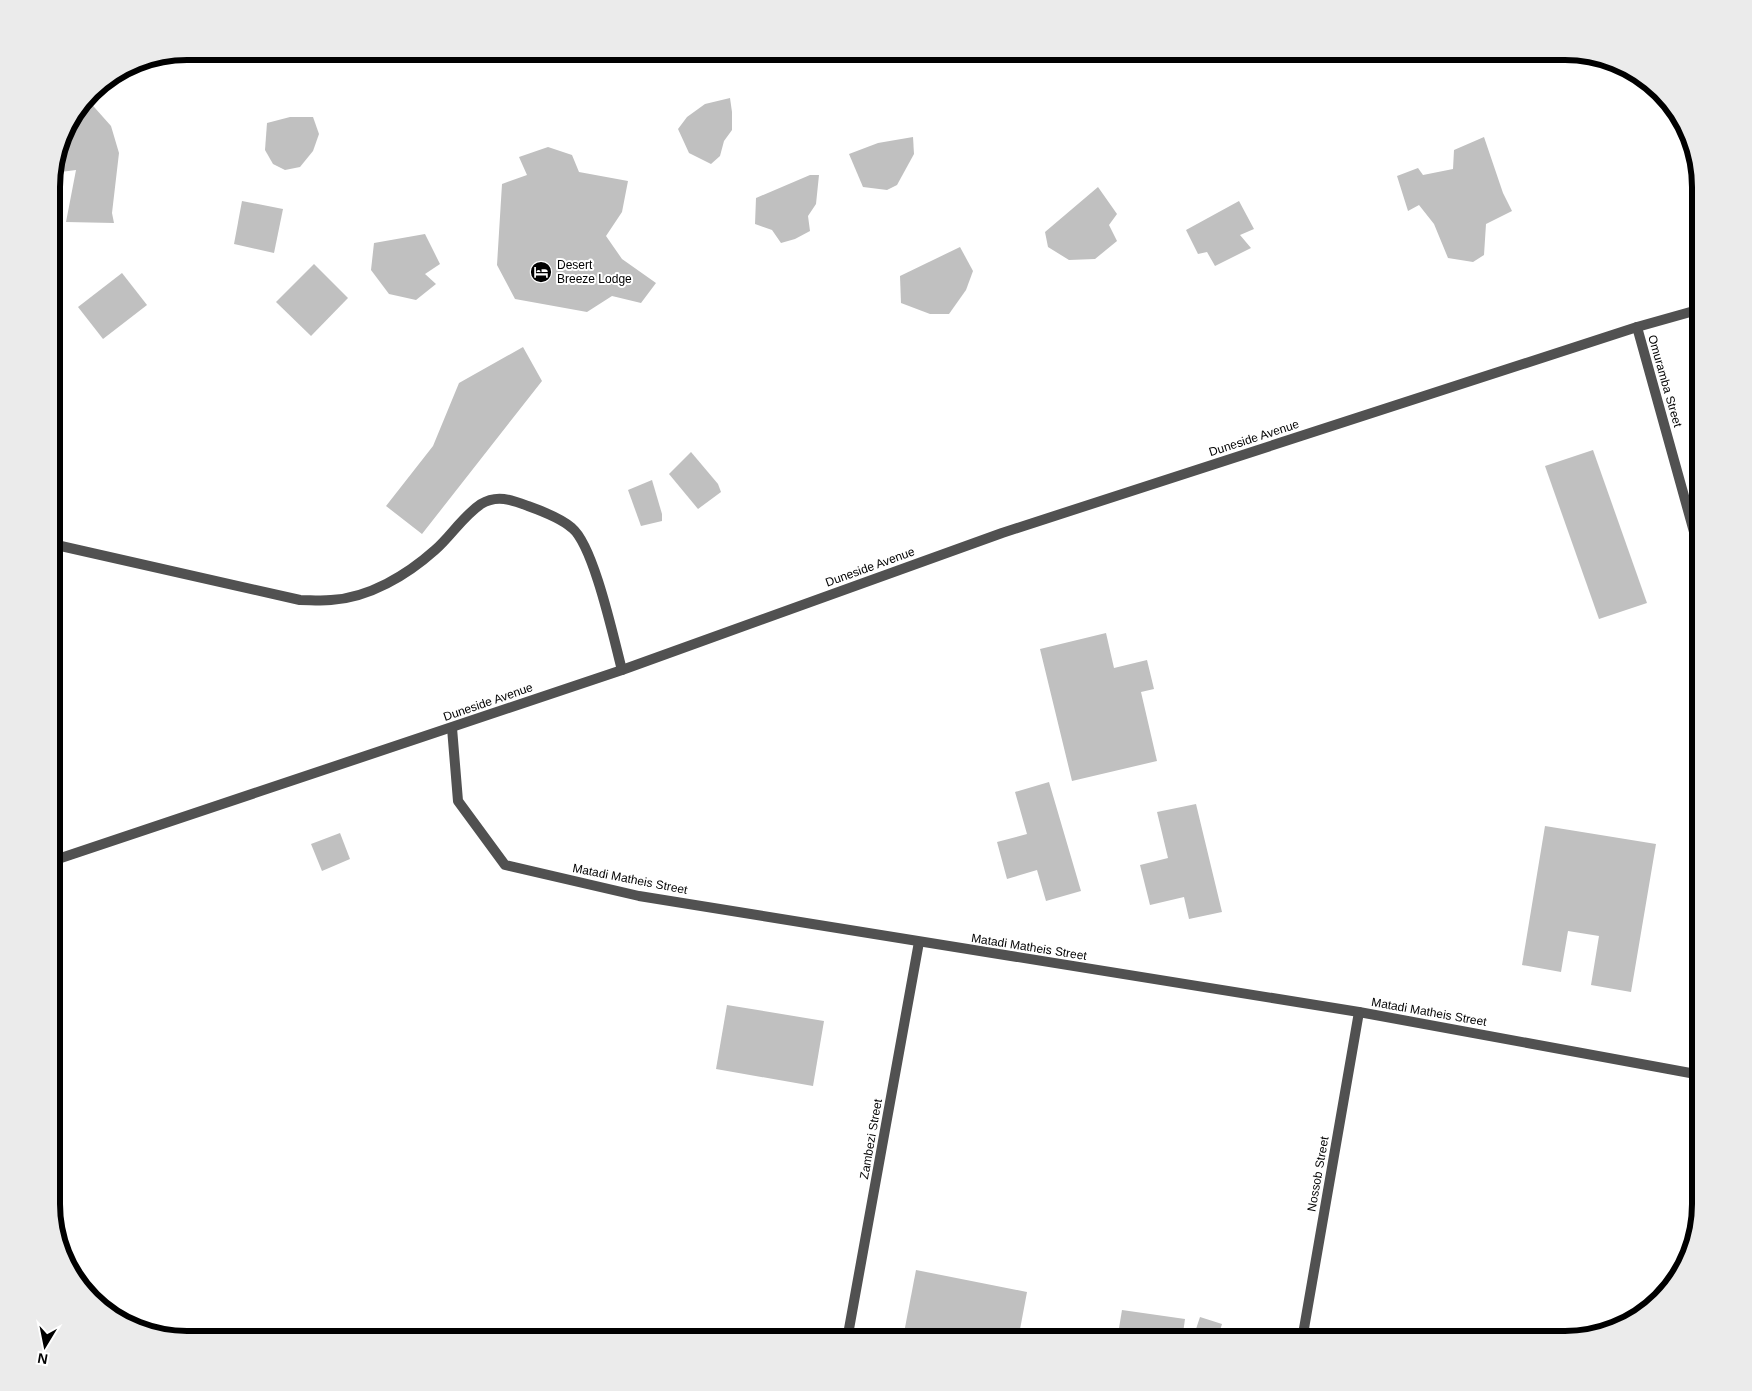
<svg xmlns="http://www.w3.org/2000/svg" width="1752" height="1391" viewBox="0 0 1752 1391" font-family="Helvetica,sans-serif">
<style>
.building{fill:#c0c0c0}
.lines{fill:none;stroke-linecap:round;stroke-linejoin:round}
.lane{stroke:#515151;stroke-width:10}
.street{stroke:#515151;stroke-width:10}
.labels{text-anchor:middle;stroke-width:4;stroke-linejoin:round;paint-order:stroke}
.poi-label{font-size:12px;fill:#000;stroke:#fff;text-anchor:start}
.street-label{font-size:12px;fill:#000;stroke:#fff}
.rim{fill:none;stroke:#000;stroke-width:6}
</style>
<rect width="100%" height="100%" fill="#fff"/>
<!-- building -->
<g class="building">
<path d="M 730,98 L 732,112 L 732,130 L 724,141 L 720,156 L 711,164 L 689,153 L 678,129 L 687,117 L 705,104 Z"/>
<path d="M 87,99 L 111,126 L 119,153 L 112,213 L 114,223 L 66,222 L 76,170 L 53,173 L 65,127 Z"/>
<path d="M 290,117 L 313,117 L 319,134 L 313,151 L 300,167 L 285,170 L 273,164 L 265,150 L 267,123 Z"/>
<path d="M 913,137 L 914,154 L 897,185 L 887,190 L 863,187 L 849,154 L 878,143 Z"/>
<path d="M 1484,137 L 1503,193 L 1512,211 L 1486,224 L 1484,255 L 1473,262 L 1448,258 L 1434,224 L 1419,205 L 1408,211 L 1397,176 L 1418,168 L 1423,175 L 1453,169 L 1454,150 Z"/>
<path d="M 548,147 L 572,155 L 579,172 L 628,181 L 622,212 L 606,236 L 622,259 L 656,283 L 641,303 L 612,296 L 587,312 L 515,299 L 497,265 L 502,184 L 527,175 L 519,157 Z"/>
<path d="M 810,175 L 819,175 L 816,204 L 808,216 L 810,231 L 795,239 L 781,243 L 772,230 L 755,224 L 756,198 Z"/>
<path d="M 1098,187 L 1117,214 L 1109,225 L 1117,241 L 1095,259 L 1069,260 L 1048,247 L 1045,232 Z"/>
<path d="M 242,201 L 283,209 L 274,253 L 234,244 Z"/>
<path d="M 1239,201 L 1254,229 L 1240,235 L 1251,248 L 1215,266 L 1207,252 L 1198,254 L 1186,230 Z"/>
<path d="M 425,234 L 440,264 L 425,274 L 436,284 L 416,300 L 389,294 L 371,270 L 374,243 Z"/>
<path d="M 960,247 L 973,271 L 966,290 L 949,314 L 930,314 L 901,303 L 900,276 Z"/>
<path d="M 314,264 L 348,298 L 311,336 L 276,302 Z"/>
<path d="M 122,273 L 147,305 L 103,339 L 78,307 Z"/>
<path d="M 523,347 L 542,381 L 422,534 L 386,506 L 433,446 L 459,383 Z"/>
<path d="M 1593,450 L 1647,603 L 1599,619 L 1545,466 Z"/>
<path d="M 691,452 L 718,484 L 721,492 L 698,509 L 669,474 Z"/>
<path d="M 652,480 L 662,514 L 662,521 L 641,526 L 628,490 Z"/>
<path d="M 1106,633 L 1114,668 L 1147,660 L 1154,689 L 1141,692 L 1157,761 L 1072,781 L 1040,649 Z"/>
<path d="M 1049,782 L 1081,891 L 1046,901 L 1037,870 L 1007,879 L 997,842 L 1027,834 L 1015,792 Z"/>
<path d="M 1196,804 L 1222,912 L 1189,919 L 1184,897 L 1150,905 L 1140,865 L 1168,858 L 1157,812 Z"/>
<path d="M 1545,826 L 1656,844 L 1631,992 L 1591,985 L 1599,936 L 1568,931 L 1561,972 L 1522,965 Z"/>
<path d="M 340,833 L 350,859 L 322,871 L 311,844 Z"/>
<path d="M 727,1005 L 824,1021 L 813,1086 L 716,1069 Z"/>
<path d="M 916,1270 L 1027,1292 L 1018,1340 L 913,1340 L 903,1338 Z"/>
<path d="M 1122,1310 L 1185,1319 L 1182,1340 L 1117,1340 Z"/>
<path d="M 1200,1317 L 1222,1324 L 1217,1340 L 1199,1340 L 1193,1338 Z"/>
</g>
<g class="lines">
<!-- lane -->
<path class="lane" d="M 52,544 L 300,600 C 310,600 321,601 331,600 C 369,598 407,575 435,550 C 451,536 463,516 481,504 C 497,494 512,500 528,506 C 542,511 561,518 572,528 C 594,546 614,640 622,670"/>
<!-- street -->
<g class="street">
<path d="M 1637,327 L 1701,557"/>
<path d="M 452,728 L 458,801 L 505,865 L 639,896 L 1359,1012 L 1701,1075"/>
<path d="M 52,861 L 622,670 L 1002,533 L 1637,327 L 1701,309"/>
<path d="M 847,1340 L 919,942"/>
<path d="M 1302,1340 L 1359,1012"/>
</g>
</g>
<!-- icons -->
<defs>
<g id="hotel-disc" transform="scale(1.125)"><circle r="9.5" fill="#000" stroke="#fff"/><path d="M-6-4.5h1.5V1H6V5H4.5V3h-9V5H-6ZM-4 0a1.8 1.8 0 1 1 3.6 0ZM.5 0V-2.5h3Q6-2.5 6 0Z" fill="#fff"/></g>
</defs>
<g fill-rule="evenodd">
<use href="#hotel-disc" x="541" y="272"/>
</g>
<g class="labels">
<!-- poi labels -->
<g class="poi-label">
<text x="557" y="269">Desert<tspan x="557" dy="14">Breeze Lodge</tspan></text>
</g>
<!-- street labels -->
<g class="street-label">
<text transform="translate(1665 381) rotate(74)" y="4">Omuramba Street</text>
<text transform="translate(1254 438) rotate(-18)" y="4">Duneside Avenue</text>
<text transform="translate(870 567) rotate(-20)" y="4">Duneside Avenue</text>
<text transform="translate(488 702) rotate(-19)" y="4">Duneside Avenue</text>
<text transform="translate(630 879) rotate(11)" y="4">Matadi Matheis Street</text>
<text transform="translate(1029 947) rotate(9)" y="4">Matadi Matheis Street</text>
<text transform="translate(1429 1012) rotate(10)" y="4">Matadi Matheis Street</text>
<text transform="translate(871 1139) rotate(-80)" y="4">Zambezi Street</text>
<text transform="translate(1318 1174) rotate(-80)" y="4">Nossob Street</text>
</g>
</g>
<!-- crop -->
<path d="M0 0H1752V1391H0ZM187 60H1565A127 127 0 0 1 1692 187V1204A127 127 0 0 1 1565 1331H187A127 127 0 0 1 60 1204V187A127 127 0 0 1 187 60Z" fill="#ebebeb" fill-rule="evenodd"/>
<path class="rim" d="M187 60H1565A127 127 0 0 1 1692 187V1204A127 127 0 0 1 1565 1331H187A127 127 0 0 1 60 1204V187A127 127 0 0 1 187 60Z"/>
<!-- north arrow -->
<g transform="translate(45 1346) rotate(190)" stroke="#ffffff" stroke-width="4" paint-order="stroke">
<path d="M0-4L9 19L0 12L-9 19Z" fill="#000000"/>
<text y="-8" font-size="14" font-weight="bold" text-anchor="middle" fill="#000000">N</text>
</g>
</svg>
